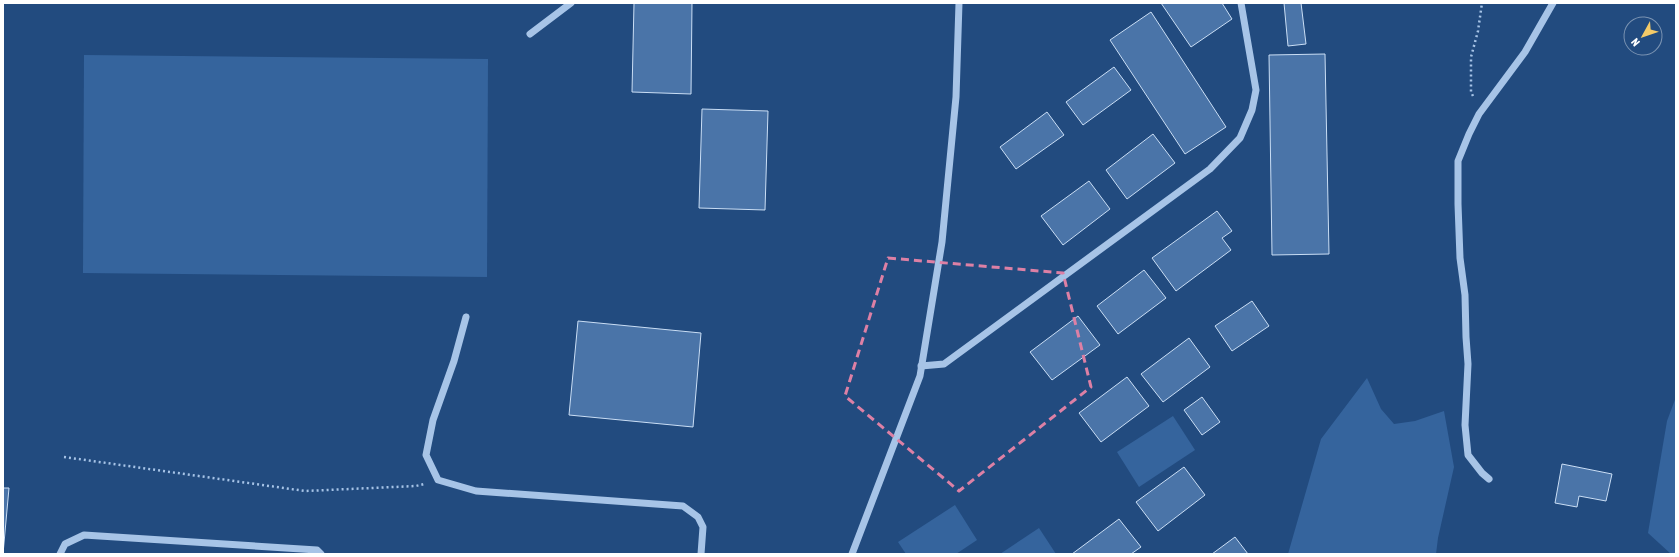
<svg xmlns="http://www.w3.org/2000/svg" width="1679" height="557" viewBox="0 0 1679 557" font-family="'Asap Condensed',sans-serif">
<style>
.green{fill:#35649d}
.building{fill:#4a74a8;stroke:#cadef5}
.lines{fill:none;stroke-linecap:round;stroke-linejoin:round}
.path{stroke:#a7c4e7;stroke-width:2.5;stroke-dasharray:2 3;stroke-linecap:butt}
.minor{stroke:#a7c4e7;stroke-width:7}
.marked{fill:none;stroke:#dd80a5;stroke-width:3;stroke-dasharray:8 5;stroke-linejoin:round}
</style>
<rect width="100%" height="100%" fill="#224b7f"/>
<!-- green -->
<g class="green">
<path d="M 84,55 L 488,59 L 487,277 L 83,273 Z"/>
<path d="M 1367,378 L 1381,409 L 1394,424 L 1415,421 L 1444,411 L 1454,467 L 1438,538 L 1436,554 L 1288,554 L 1321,439 Z"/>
<path d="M 1676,397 L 1676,554 L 1671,554 L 1648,533 L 1667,421 Z"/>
<path d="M 1173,416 L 1195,450 L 1139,487 L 1117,452 Z"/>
<path d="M 955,505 L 977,540 L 956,554 L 906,554 L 898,542 Z"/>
<path d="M 1039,528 L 1056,554 L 1000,554 Z"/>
</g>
<!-- building -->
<g class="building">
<path d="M 634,3 L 692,3 L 691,94 L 632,92 Z"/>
<path d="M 1161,3 L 1222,3 L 1232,19 L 1191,47 Z"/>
<path d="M 1284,3 L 1301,3 L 1306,44 L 1288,46 Z"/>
<path d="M 1151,12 L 1226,127 L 1185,154 L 1110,40 Z"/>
<path d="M 1325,54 L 1329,254 L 1272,255 L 1269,55 Z"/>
<path d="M 1114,67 L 1131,90 L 1083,125 L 1066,102 Z"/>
<path d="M 702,109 L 768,111 L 765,210 L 699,208 Z"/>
<path d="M 1047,112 L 1064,135 L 1016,169 L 1000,147 Z"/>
<path d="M 1153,134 L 1175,163 L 1127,199 L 1106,170 Z"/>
<path d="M 1089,181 L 1110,209 L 1063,245 L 1041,216 Z"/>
<path d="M 1217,211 L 1232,231 L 1222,238 L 1231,250 L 1176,291 L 1152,258 Z"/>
<path d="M 1144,270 L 1166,298 L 1118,334 L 1097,306 Z"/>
<path d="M 1252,301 L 1269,326 L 1232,351 L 1215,326 Z"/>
<path d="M 1078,316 L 1100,345 L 1052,380 L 1030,352 Z"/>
<path d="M 578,321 L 701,333 L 693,427 L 569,415 Z"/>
<path d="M 1189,338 L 1210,367 L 1163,402 L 1141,374 Z"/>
<path d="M 1127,377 L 1149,406 L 1101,442 L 1079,413 Z"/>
<path d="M 1202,397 L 1220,422 L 1202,435 L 1184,410 Z"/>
<path d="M 1562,464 L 1612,474 L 1606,501 L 1579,496 L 1577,507 L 1555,503 Z"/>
<path d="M 1184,467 L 1205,495 L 1158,531 L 1136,502 Z"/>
<path d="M 3,488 L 9,488 L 3,554 Z"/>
<path d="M 1119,519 L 1141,547 L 1131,554 L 1072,554 Z"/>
<path d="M 1235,537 L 1248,554 L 1212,554 Z"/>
</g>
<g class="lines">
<!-- path -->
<g class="path">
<path d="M 1473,96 L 1471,92 L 1471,57 L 1478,31 L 1482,3"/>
<path d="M 64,457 L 305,491 L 416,486 L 424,484"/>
</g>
<!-- minor -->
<g class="minor">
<path d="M 530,34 L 571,3"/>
<path d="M 466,317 L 454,361 L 433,420 L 426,455 L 438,480 L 476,491 L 683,506 L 698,517 L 703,527 L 701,554"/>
<path d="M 921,366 L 944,364 L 1210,169 L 1240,138 L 1252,110 L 1256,90 L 1241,3"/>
<path d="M 1489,479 L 1482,473 L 1468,455 L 1465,425 L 1468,364 L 1466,337 L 1465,295 L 1460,258 L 1458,204 L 1458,161 L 1469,134 L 1479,114 L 1525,52 L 1553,3"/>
<path d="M 60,554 L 65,544 L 84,535 L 317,550 L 321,554"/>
<path d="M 852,554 L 920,376 L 942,242 L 956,97 L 959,3"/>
</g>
</g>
<!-- marked area -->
<path class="marked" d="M 888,258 L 1063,273 L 1091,387 L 959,491 L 845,396 Z"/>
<!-- border -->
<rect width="1679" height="557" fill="none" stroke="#ffffff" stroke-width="8"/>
<!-- north arrow -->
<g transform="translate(1643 36) rotate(230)"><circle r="19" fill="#224b7f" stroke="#7a93b2"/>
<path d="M0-3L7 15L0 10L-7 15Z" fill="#f3ca68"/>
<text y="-6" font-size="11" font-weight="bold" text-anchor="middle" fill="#ffffff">N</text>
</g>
</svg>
